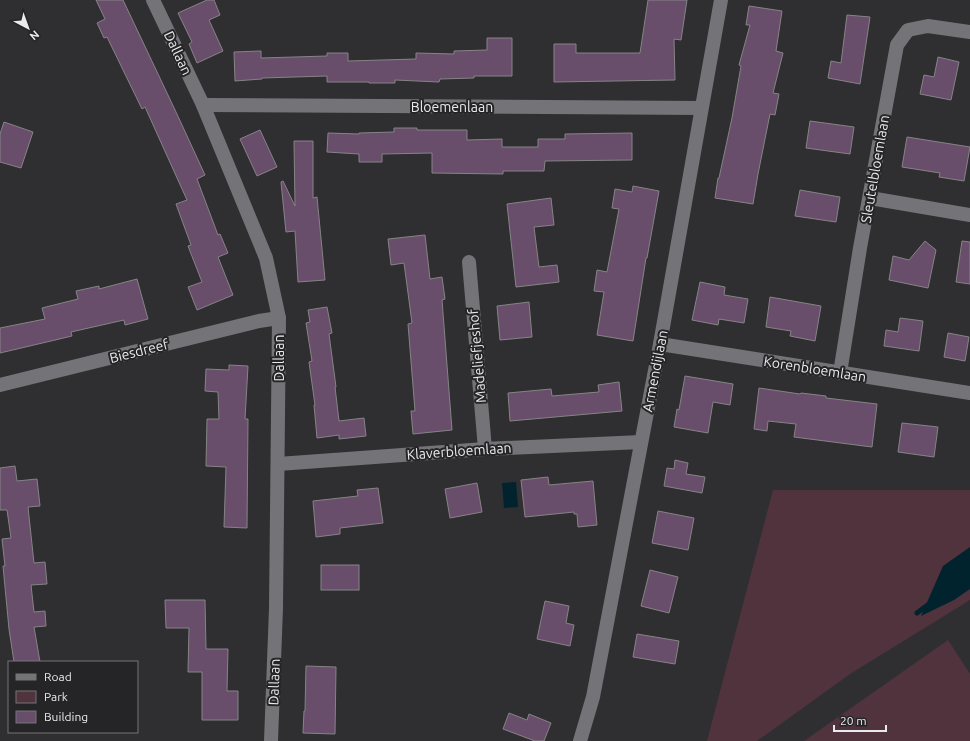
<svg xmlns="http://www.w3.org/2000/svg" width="970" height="741" viewBox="0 0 970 741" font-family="Ubuntu,sans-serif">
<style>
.green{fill:#50333d}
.water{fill:#00232e}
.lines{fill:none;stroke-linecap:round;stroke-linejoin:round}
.stream{stroke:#00232e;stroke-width:5}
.building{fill:#694e6c;stroke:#868386}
.street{stroke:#747478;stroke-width:14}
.labels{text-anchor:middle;stroke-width:4;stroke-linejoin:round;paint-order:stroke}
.street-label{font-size:14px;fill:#eaeaec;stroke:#252528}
</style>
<rect width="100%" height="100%" fill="#2f2f32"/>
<!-- green -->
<g class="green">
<path d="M 773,490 L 970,490 L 970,600 L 850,674 L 757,741 L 707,741 Z"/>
<path d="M 948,640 L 970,674 L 970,741 L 804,741 Z"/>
</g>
<!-- water -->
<g class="water">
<path d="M 516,482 L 518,507 L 504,508 L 502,483 Z"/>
<path d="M 970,547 L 970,589 L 954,600 L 921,616 L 943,566 Z"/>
</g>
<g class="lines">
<!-- stream -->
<path class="stream" d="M 917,613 L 929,604"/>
</g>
<!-- building -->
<g class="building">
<path d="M 96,0 L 123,0 L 176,112 L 205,175 L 197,179 L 218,235 L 220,234 L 228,253 L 218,257 L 233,295 L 197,310 L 188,287 L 202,282 L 188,246 L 191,245 L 176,204 L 187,200 L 145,107 L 142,109 L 107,37 L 104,38 L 97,23 L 105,19 Z"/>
<path d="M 207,0 L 214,0 L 220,15 L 209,20 L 223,51 L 197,63 L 189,44 L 192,42 L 178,13 Z"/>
<path d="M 648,0 L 687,0 L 681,40 L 674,39 L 675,80 L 554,82 L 554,44 L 576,44 L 576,53 L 640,53 Z"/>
<path d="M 749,6 L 782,11 L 776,51 L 783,53 L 773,93 L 779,94 L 775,115 L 770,114 L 758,174 L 753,204 L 715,198 L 718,178 L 719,178 L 732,118 L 741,66 L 739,65 L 750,25 L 746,25 Z"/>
<path d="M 847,15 L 870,17 L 860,84 L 828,78 L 831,61 L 841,63 Z"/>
<path d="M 487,38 L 512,38 L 512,76 L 474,76 L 474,78 L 440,79 L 439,82 L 395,80 L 395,83 L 369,83 L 369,82 L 327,82 L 327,76 L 262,78 L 262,79 L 235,81 L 234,52 L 261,51 L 261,58 L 327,56 L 327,53 L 348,53 L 348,61 L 416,59 L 416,53 L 454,54 L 454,51 L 487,50 Z"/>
<path d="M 938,57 L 959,62 L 951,100 L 920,94 L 924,75 L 934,77 Z"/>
<path d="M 810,121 L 854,127 L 850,154 L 806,148 Z"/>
<path d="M 4,122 L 33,132 L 21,168 L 0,162 L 0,134 Z"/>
<path d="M 394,128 L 417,128 L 417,130 L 467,130 L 467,140 L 502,139 L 502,147 L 538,147 L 538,139 L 565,139 L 565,134 L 632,133 L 632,160 L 545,161 L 544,171 L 503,171 L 503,174 L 432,173 L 432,153 L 382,154 L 382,162 L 359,162 L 359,154 L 327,152 L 328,133 L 359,134 L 359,133 L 394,132 Z"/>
<path d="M 260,130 L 277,167 L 257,176 L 240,139 Z"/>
<path d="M 907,137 L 970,147 L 964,181 L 939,177 L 940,173 L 902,167 Z"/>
<path d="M 294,141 L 313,141 L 313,198 L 317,197 L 325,280 L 298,282 L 295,231 L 286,232 L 281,182 L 283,181 L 295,206 Z"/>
<path d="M 633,186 L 659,191 L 647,258 L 646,258 L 633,341 L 597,335 L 604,292 L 594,291 L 597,270 L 607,272 L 619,209 L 612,208 L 615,189 L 632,192 Z"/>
<path d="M 800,190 L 840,197 L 836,222 L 795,216 Z"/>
<path d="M 551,198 L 554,225 L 534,227 L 539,267 L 557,265 L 559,282 L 516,287 L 507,204 Z"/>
<path d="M 425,235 L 430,279 L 442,277 L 445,299 L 442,300 L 452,430 L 413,434 L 411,411 L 415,411 L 408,324 L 412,323 L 404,263 L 391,265 L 388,239 Z"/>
<path d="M 925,241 L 936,250 L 928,288 L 889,280 L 893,256 L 909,260 Z"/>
<path d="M 962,241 L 970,242 L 970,284 L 956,282 Z"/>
<path d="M 137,279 L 148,319 L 125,325 L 124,320 L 71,332 L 72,336 L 0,353 L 0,328 L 45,319 L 42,308 L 78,299 L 76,291 L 99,286 L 99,289 Z"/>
<path d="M 700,282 L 725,287 L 724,295 L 748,299 L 744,323 L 719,319 L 718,325 L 692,320 Z"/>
<path d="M 770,297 L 821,306 L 815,341 L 790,336 L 791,331 L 766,327 Z"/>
<path d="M 529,302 L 532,337 L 500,340 L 497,306 Z"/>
<path d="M 327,307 L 332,333 L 329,334 L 336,387 L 335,387 L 339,421 L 364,418 L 366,436 L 339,439 L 339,435 L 317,438 L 314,405 L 315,405 L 309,362 L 312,361 L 306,323 L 310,322 L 308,310 Z"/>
<path d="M 900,318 L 923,321 L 919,351 L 884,346 L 886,330 L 898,332 Z"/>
<path d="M 948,333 L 969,337 L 965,361 L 944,357 Z"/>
<path d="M 229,365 L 248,366 L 245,419 L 248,419 L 247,528 L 224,527 L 226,467 L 206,466 L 207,419 L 219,419 L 218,392 L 205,391 L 206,369 L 229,370 Z"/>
<path d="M 685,376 L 733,384 L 730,405 L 713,402 L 708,433 L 674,427 L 677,409 L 679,410 Z"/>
<path d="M 619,382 L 622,411 L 510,421 L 508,393 L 551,389 L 552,396 L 599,392 L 598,385 Z"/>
<path d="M 759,388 L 800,394 L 801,393 L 826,396 L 826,398 L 877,404 L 872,447 L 794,437 L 796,424 L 768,421 L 767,431 L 754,429 Z"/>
<path d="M 902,423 L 938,427 L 934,457 L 898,452 Z"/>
<path d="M 675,460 L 688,463 L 686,474 L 705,477 L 702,493 L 664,486 L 667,468 L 674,469 Z"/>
<path d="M 15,466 L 17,481 L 37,479 L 40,506 L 28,507 L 34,563 L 45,562 L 47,584 L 31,585 L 34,612 L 45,611 L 46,626 L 34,627 L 40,662 L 14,662 L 9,629 L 3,566 L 5,566 L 2,539 L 11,538 L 7,510 L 0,510 L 0,468 Z"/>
<path d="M 548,477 L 549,485 L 593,481 L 597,525 L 578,527 L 577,514 L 574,514 L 574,512 L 525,517 L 521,480 Z"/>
<path d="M 477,483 L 482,512 L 450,518 L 445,489 Z"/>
<path d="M 378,488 L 383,523 L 340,528 L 340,534 L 316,537 L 313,501 L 358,496 L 357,490 Z"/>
<path d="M 658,511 L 694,518 L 688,550 L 652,543 Z"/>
<rect x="321" y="565" width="38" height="25"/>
<path d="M 650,570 L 678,577 L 669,613 L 641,606 Z"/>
<path d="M 165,600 L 205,600 L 206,649 L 228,649 L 227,691 L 238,691 L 238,720 L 202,720 L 202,672 L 188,672 L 189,628 L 166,628 Z"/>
<path d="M 545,601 L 569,606 L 566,623 L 574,625 L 570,646 L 537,639 Z"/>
<path d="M 637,634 L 679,641 L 675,664 L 633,657 Z"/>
<path d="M 306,666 L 336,667 L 335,734 L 303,733 L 304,711 L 305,711 Z"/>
<path d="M 509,713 L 527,720 L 529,714 L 551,723 L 544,741 L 535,741 L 503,729 Z"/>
</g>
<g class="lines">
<!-- street -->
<g class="street">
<path d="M 153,0 L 203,105 L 266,258 L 279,318 L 276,608 L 271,741"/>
<path d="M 203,105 L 701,108"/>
<path d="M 870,198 L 970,215"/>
<path d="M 469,262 L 485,449"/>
<path d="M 660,344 L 970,393"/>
<path d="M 840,373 L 860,248 L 897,45 L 908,30 L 928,26 L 970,32"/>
<path d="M 0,385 L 259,321 L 279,318"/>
<path d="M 278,464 L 485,449 L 641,442"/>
<path d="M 580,741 L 593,697 L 660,344 L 721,0"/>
</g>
</g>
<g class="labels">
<!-- street labels -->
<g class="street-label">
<text transform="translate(178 53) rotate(65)" y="5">Dallaan</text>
<text x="452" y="112">Bloemenlaan</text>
<text transform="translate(875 169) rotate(-80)" y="5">Sleutelbloemlaan</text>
<text transform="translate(139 351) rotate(-14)" y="5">Biesdreef</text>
<text transform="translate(477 356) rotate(-95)" y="5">Madeliefjeshof</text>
<text transform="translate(279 358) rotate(-90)" y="5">Dallaan</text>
<text transform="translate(815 369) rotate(9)" y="5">Korenbloemlaan</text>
<text transform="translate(655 371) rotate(-79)" y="5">Armendijlaan</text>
<text transform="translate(459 451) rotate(-4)" y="5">Klaverbloemlaan</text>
<text transform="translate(274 682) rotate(-88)" y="5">Dallaan</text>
</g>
</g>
<!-- legend -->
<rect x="8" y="661" width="130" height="72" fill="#252528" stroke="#747476"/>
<rect x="16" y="674" width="20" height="6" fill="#747478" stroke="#747476"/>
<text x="44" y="681" font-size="12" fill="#eaeaec">Road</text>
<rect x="16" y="691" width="20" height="12" fill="#50333d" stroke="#747476"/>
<text x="44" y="701" font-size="12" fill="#eaeaec">Park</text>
<rect x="16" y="711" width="20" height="12" fill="#694e6c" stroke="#747476"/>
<text x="44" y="721" font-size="12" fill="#eaeaec">Building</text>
<!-- north arrow -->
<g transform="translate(28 28) rotate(139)" stroke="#252528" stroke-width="3" paint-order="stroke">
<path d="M0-3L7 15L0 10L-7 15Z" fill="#eaeaec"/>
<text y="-6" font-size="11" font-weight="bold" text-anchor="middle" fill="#eaeaec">N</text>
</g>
<!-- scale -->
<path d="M834 725v6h52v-6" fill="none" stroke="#eaeaec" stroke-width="2"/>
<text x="840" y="725" font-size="12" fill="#eaeaec" stroke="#252528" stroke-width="3" paint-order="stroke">20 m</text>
</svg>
